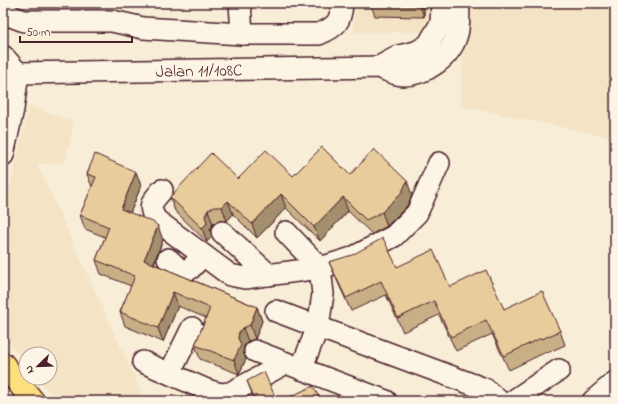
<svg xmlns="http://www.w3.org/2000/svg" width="618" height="404" viewBox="0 0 618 404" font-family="'Indie Flower',sans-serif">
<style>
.built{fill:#f4e3c5}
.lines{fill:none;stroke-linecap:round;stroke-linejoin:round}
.minor-casing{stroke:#4a1f2b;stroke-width:24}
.highway-casing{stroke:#4a1f2b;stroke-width:25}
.minor{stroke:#fcf5e5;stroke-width:21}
.highway{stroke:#fce080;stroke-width:22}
.wall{fill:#c8af86;stroke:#4a1f2b}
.shaded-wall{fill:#a38f6d;stroke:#4a1f2b}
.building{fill:#e9cc9c;stroke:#4a1f2b}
.labels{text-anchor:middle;stroke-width:4;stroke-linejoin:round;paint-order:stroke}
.street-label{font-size:17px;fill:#4a1f2b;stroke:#fcf5e5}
</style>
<rect width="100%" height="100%" fill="#f8edd6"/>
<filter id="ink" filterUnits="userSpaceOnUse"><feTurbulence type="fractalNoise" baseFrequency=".025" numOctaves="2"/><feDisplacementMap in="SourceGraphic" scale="8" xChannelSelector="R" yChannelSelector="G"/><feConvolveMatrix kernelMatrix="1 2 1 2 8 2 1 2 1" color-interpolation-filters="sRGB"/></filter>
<g filter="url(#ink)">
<!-- built -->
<g class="built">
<path d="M 354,3 L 433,3 L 431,32 L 354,32 Z"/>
<path d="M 468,3 L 615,3 L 615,138 L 460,106 L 465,29 Z"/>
<path d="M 29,106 L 74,122 L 65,163 L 37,164 L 145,401 L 57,401 L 38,378 L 50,378 L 50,354 L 26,354 L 26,364 L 3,336 L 3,218 Z"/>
</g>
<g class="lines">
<!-- minor casing -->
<g class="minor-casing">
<g id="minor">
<path d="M 240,3 L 242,34"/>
<path d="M 3,9 L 11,16 L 24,21 L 112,21 L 143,28 L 242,34 L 319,34 C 336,27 341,22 342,3"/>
<path d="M 3,56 L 18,73"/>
<path d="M 379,67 L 399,56 L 416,52 L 428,45 L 441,23 L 442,3"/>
<path d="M 18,73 L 379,67 C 386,70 395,75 403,75 C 426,75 451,57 457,34 C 460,25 458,13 459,3"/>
<path d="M 3,155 L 13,109 L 18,73"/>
<path d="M 162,190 C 152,202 147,205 156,220 L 230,275 L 245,278 L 320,268"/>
<path d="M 222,232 L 269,275"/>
<path d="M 286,232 L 320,268"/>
<path d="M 168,259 L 181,271 L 186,271 L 191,268 L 203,255"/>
<path d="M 276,311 L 318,327 L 323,294 L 320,268 L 352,258 L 394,236 L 417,213 L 439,163"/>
<path d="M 255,351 L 286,363"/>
<path d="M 143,362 L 207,390 L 221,394 L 230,393 L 286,363 L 386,401"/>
<path d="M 301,369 L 318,327 L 485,389 L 499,401"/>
<path d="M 170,373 L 192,328"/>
<path d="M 513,401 L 559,370"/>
<path d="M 593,401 L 615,382"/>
</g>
</g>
<!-- highway casing -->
<g class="highway-casing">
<path id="highway" d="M 3,364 L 33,401"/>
</g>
<!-- minor -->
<use href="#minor" class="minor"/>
<!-- highway -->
<use href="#highway" class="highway"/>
</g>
<!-- wall -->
<g class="wall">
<path d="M 371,3 L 424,3 L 424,17 L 375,16 L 371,5 Z"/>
<path d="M 136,172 L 141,186 L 130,213 L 163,240 L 154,264 L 257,307 L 262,321 L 255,339 L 248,341 L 244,346 L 243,352 L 246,359 L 239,374 L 200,359 L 195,345 L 206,318 L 178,306 L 163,342 L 125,326 L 120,312 L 131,286 L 101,274 L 96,260 L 105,237 L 85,229 L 80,215 L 92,187 L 87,174 Z"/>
<path d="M 350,175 L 412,195 L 407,206 L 387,226 L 372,234 L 348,211 L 320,241 L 286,208 L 257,238 L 233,214 L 227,221 L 219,220 L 213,224 L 210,230 L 212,237 L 207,242 L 175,211 L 170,197 L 238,179 Z"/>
<path d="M 329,262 L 397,267 L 450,287 L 560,331 L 565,345 L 547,353 L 546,352 L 509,370 L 492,334 L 456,351 L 439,315 L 403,332 L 386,295 L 351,311 L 335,276 Z"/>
<path d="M 247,381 L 277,401 L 255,401 Z"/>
</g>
<!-- shaded-wall -->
<g class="shaded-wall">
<path d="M 420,3 L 424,3 L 424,17 L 420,6 Z"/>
<path d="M 136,172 L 141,186 L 126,223 L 121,209 Z"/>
<path d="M 407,181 L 412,195 L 407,206 L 387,226 L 382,212 Z"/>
<path d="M 281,194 L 286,208 L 257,238 L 252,224 Z"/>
<path d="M 343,197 L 348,211 L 320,241 L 314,227 Z"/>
<path d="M 228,201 L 233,214 L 227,221 L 222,207 Z"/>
<path d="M 208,210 L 213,224 L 210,230 L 212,237 L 207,242 L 202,228 L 205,216 Z"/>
<path d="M 158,226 L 163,240 L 149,274 L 144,260 Z"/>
<path d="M 173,292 L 178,306 L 163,342 L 158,328 Z"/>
<path d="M 257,307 L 262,321 L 255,339 L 250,325 Z"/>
<path d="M 243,328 L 248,341 L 244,346 L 243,352 L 246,359 L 239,374 L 234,360 L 239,332 Z"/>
</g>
<!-- building -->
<g class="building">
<path d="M 371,3 L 420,3 L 420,6 L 371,5 Z"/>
<path d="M 322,147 L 350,175 L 374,149 L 407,181 L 402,192 L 382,212 L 366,220 L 343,197 L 314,227 L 281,194 L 252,224 L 228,201 L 222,207 L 214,207 L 208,210 L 205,216 L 207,223 L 202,228 L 170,197 L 211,153 L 238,179 L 266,150 L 293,176 Z"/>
<path d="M 95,154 L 136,172 L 121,209 L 153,222 L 158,226 L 144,260 L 257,307 L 250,325 L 243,328 L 239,332 L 238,338 L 241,345 L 234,360 L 195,345 L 210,308 L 173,292 L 158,328 L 120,312 L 135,276 L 96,260 L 109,227 L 80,215 L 96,177 L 87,174 Z"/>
<path d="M 383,238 L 397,267 L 433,250 L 450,287 L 486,270 L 504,309 L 542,291 L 560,331 L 542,339 L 541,338 L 504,356 L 486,320 L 451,337 L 434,301 L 398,318 L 381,281 L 346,298 L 329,262 L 352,255 Z"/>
<path d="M 264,372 L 277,401 L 256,401 L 247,381 Z"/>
<path d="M 313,386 L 321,401 L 281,401 Z"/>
</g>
</g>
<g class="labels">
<!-- street labels -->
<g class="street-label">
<text transform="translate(199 70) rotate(-1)" y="6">Jalan 11/108C</text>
</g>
</g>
<!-- margin -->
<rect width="618" height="404" fill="none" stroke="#fcf5e5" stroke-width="16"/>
<rect x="8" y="8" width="602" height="388" fill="none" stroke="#4a1f2b" stroke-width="1.5" filter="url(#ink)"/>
<!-- north arrow -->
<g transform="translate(38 366) rotate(247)"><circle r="19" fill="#fcf5e5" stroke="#b59f9b"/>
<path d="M0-3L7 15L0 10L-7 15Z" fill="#4a1f2b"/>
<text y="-6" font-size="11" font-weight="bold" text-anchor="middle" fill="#4a1f2b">N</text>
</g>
<!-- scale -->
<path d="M20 36v6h112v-6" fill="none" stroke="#4a1f2b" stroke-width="2"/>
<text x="26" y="36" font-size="12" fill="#4a1f2b" stroke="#fcf5e5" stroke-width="3" paint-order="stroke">50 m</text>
</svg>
